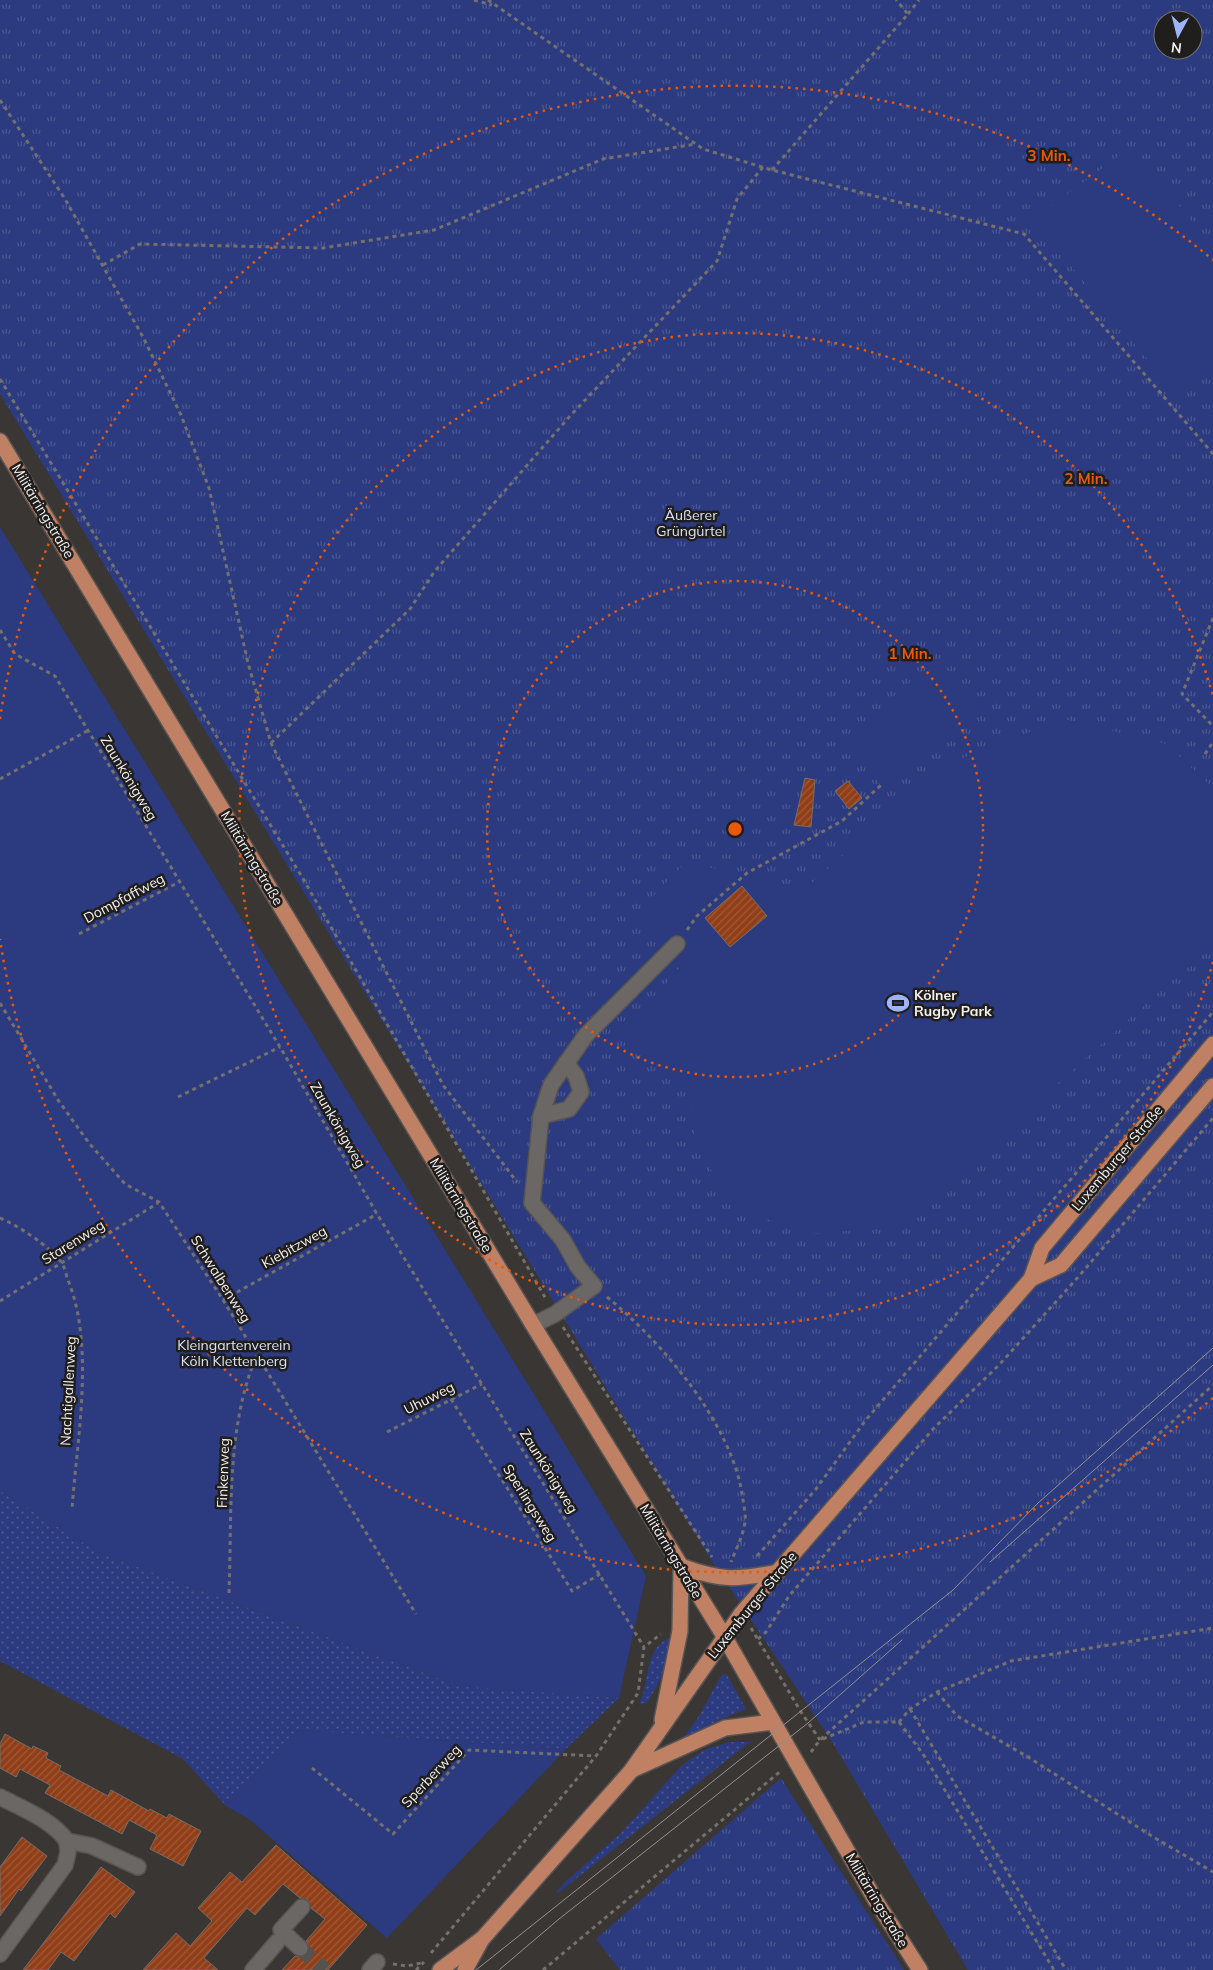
<svg xmlns="http://www.w3.org/2000/svg" width="1213" height="1970" viewBox="0 0 1213 1970" font-family="Mulish,sans-serif">
<style>
.grass{fill:url(#grass-dots)}
.park{fill:url(#park-tufts);fill-rule:evenodd}
.garden{fill:#2c3b80}
.building{fill:url(#building-hatch);stroke:#726e6c}
.lines{fill:none;stroke-linecap:round;stroke-linejoin:round}
.minor-tunnel{stroke:#565250;stroke-width:15;stroke-dasharray:15 8;stroke-linecap:butt}
.minor-casing{stroke:#585453;stroke-width:18}
.major-casing{stroke:#585453;stroke-width:18}
.path{stroke:#74706e;stroke-width:3;stroke-dasharray:4 4;stroke-linecap:butt}
.minor{stroke:#6b6765;stroke-width:15}
.major{stroke:#c08064;stroke-width:15}
.tram{stroke:#94908f;stroke-width:1}
.ring{fill:none;stroke:#e8590c;stroke-width:2.5;stroke-dasharray:2.5 5}
.labels{text-anchor:middle;stroke-width:5;stroke-linejoin:round;paint-order:stroke}
.street-label{font-size:14px;fill:#f3f0ef;stroke:#1f1e1d}
.park-label{font-size:14px;fill:#dbe3f8;stroke:#1f1e1d}
.poi-label{font-size:14px;font-weight:bold;fill:#f3f0ef;stroke:#1f1e1d;text-anchor:start}
.centre{fill:#e8590c;stroke:#1f1e1d;stroke-width:2.5}
.ring-label{font-size:15px;text-anchor:middle;font-weight:bold;fill:#e8590c;stroke:#1f1e1d;stroke-width:5;stroke-linejoin:round;paint-order:stroke}
</style>
<defs>
<pattern id="grass-dots" width="8" height="8" patternUnits="userSpaceOnUse" patternTransform="scale(1.25)"><rect width="8" height="8" fill="#2c3b80"/><path d="M2 2h.1M6 6h.1" fill="none" stroke="#4b5892" stroke-width="1.8" stroke-linecap="round"/></pattern>
<pattern id="park-tufts" width="24" height="20" patternUnits="userSpaceOnUse" patternTransform="scale(1.25)"><rect width="24" height="20" fill="#2c3b80"/><path d="M3 7l-1-3M5 7V3M7 7l1-3M15 17l-1-3M17 17v-4M19 17l1-3" fill="none" stroke="#4b5892"/></pattern>
<pattern id="building-hatch" width="6" height="6" patternUnits="userSpaceOnUse" patternTransform="scale(1.25)"><rect width="6" height="6" fill="#903e17"/><path d="M-1 1l2-2M0 6l6-6M5 7l2-2" fill="none" stroke="#a05a39"/></pattern>
</defs>
<rect width="100%" height="100%" fill="#3a3634"/>
<!-- grass -->
<g class="grass">
<path d="M 0,1491 L 100,1553 L 460,1686 L 619,1698 L 566,1749 L 298,1730 L 226,1806 L 183,1759 L 0,1661 Z"/>
<path d="M 673,1637 C 667,1661 661,1682 647,1703 L 639,1704 C 651,1681 643,1645 673,1637 Z"/>
<path d="M 722,1674 L 727,1675 L 746,1709 L 717,1721 L 679,1744 L 699,1716 Z"/>
<path d="M 729,1742 L 750,1742 L 558,1893 L 556,1892 L 565,1882 L 622,1832 L 681,1766 L 704,1750 Z"/>
</g>
<!-- park -->
<g class="park">
<path d="M 0,0 L 1213,0 L 1213,1970 L 968,1970 L 831,1740 L 708,1555 L 0,394 ZM 1163,20 L 1193,20 L 1193,50 L 1163,50 Z"/>
<path d="M 781,1778 L 904,1970 L 620,1970 L 596,1939 Z"/>
</g>
<!-- garden -->
<g class="garden">
<path d="M 1131,147 L 1213,247 L 1213,357 L 1173,390 L 1033,220 Z"/>
<path d="M 0,527 L 646,1576 L 619,1698 L 460,1686 L 100,1553 L 0,1491 Z"/>
<path d="M 938,659 L 981,709 L 884,789 L 842,741 Z"/>
<path d="M 1064,719 L 1166,744 L 1213,788 L 1213,922 L 1205,950 L 900,1227 L 807,1234 L 734,1207 L 695,1144 L 691,1089 L 621,1039 L 680,967 L 631,919 L 686,862 L 805,889 L 945,765 Z"/>
<path d="M 298,1730 L 566,1749 L 387,1938 L 249,1819 L 226,1806 Z"/>
</g>
<!-- building -->
<g class="building">
<path d="M 805,778 L 815,780 L 811,827 L 794,825 Z"/>
<path d="M 848,781 L 862,798 L 849,809 L 835,791 Z"/>
<path d="M 742,886 L 767,916 L 730,947 L 705,918 Z"/>
<path d="M 5,1734 L 32,1749 L 33,1746 L 48,1753 L 46,1758 L 61,1766 L 59,1770 L 108,1796 L 111,1790 L 149,1811 L 150,1809 L 167,1818 L 169,1814 L 201,1831 L 183,1866 L 150,1849 L 157,1835 L 129,1820 L 122,1834 L 45,1793 L 50,1785 L 20,1769 L 16,1777 L 0,1768 L 0,1744 Z"/>
<path d="M 22,1837 L 47,1856 L 21,1891 L 19,1889 L 0,1916 L 0,1867 Z"/>
<path d="M 276,1845 L 367,1925 L 328,1970 L 282,1970 L 295,1956 L 302,1957 L 307,1954 L 309,1946 L 306,1941 L 325,1919 L 311,1908 L 308,1900 L 300,1898 L 283,1884 L 255,1915 L 247,1908 L 204,1958 L 218,1970 L 143,1970 L 176,1933 L 190,1946 L 212,1921 L 198,1908 L 230,1872 L 242,1882 Z"/>
<path d="M 101,1867 L 135,1892 L 115,1918 L 110,1913 L 74,1961 L 61,1952 L 48,1970 L 23,1970 Z"/>
</g>
<g class="lines">
<!-- minor-tunnel -->
<path class="minor-tunnel" d="M 300,1948 L 325,1970"/>
<!-- minor casing -->
<g class="minor-casing">
<g id="minor">
<path d="M 541,1116 L 569,1109 L 581,1092 L 576,1076 L 566,1063"/>
<path d="M 533,1325 L 555,1314 L 594,1286 L 578,1267 L 563,1240 L 532,1203 L 541,1116 L 551,1085 L 586,1035 L 677,944"/>
<path d="M 0,1797 C 23,1809 52,1820 67,1841"/>
<path d="M 67,1841 L 92,1846 L 138,1867"/>
<path d="M 300,1948 L 281,1930 L 302,1907"/>
<path d="M 0,1954 L 65,1865 L 68,1852 L 67,1841"/>
<path d="M 253,1970 L 277,1942"/>
<path d="M 370,1970 L 377,1962"/>
</g>
</g>
<!-- major casing -->
<g class="major-casing">
<g id="major">
<path d="M 0,441 L 533,1325 L 724,1636 L 876,1901 L 920,1970"/>
<path d="M 1031,1279 L 1061,1265 L 1213,1086"/>
<path d="M 681,1566 C 721,1581 736,1580 778,1572"/>
<path d="M 662,1720 L 680,1631 L 681,1568"/>
<path d="M 632,1770 L 725,1728 L 773,1722"/>
<path d="M 440,1970 L 483,1938 L 631,1771 L 741,1614 L 1031,1279 L 1042,1248 L 1213,1044"/>
<path d="M 465,1970 L 481,1941"/>
</g>
</g>
<!-- path -->
<g class="path">
<path d="M 474,0 L 492,5"/>
<path d="M 488,0 L 703,149 L 772,170 L 1024,234 L 1213,454"/>
<path d="M 908,14 L 919,0"/>
<path d="M 0,100 L 65,199 L 143,337 L 181,415 L 209,488 L 248,663 L 271,743 L 443,1085 L 517,1182"/>
<path d="M 772,170 L 908,14 L 896,0"/>
<path d="M 103,265 L 140,244 L 323,248 L 434,230 L 603,159 L 696,144"/>
<path d="M 0,379 L 302,877 L 546,1299"/>
<path d="M 1213,618 L 1182,694 L 1213,726"/>
<path d="M 0,630 L 15,654 L 55,676 L 280,1047 L 377,1214 L 644,1647"/>
<path d="M 271,743 L 410,609 L 434,572 L 570,416 L 717,261 L 737,199 L 763,167"/>
<path d="M 1205,754 L 1213,742"/>
<path d="M 0,779 L 87,731"/>
<path d="M 687,930 L 697,916 L 747,873 L 842,821 L 881,785"/>
<path d="M 79,934 L 179,882"/>
<path d="M 0,1003 L 58,1100 L 89,1143 L 125,1184 L 159,1202 L 223,1300 L 416,1614"/>
<path d="M 178,1097 L 280,1047"/>
<path d="M 0,1218 C 19,1226 49,1246 61,1262 C 65,1267 66,1275 68,1280 C 95,1346 77,1438 72,1509"/>
<path d="M 607,1297 C 663,1343 734,1426 743,1500 C 744,1507 746,1515 745,1522 C 743,1536 736,1549 731,1562"/>
<path d="M 223,1300 L 377,1214"/>
<path d="M 0,1301 L 158,1203"/>
<path d="M 563,1327 L 712,1557"/>
<path d="M 451,1399 L 572,1591 L 600,1574"/>
<path d="M 387,1432 L 482,1384"/>
<path d="M 757,1556 L 816,1489 L 865,1421 L 1213,1012"/>
<path d="M 229,1593 C 232,1516 226,1428 256,1357"/>
<path d="M 751,1628 L 801,1712 L 820,1740"/>
<path d="M 758,1639 L 766,1632 L 789,1596 L 934,1428 L 999,1365 L 1080,1275 L 1213,1118"/>
<path d="M 937,1692 L 957,1716 L 1028,1757 L 1155,1838 L 1213,1872"/>
<path d="M 910,1709 L 1066,1970"/>
<path d="M 899,1722 L 910,1709 L 937,1692 L 1011,1661 L 1213,1628"/>
<path d="M 899,1722 L 923,1754 L 1054,1970"/>
<path d="M 823,1739 L 864,1722 L 899,1722"/>
<path d="M 811,1752 L 820,1740 L 1213,1385"/>
<path d="M 312,1768 L 393,1834 L 469,1750 L 595,1756"/>
<path d="M 431,1953 L 596,1756 L 638,1693 L 644,1647 L 661,1634"/>
<path d="M 393,1964 L 407,1966 L 421,1963"/>
<path d="M 416,1970 L 424,1962"/>
<path d="M 543,1970 L 782,1770"/>
</g>
<!-- minor -->
<use href="#minor" class="minor"/>
<!-- major -->
<use href="#major" class="major"/>
<!-- tram -->
<g class="tram">
<path d="M 990,1562 L 1213,1365"/>
<path d="M 476,1970 L 953,1590 L 1038,1503 L 1213,1348"/>
<path d="M 499,1970 L 559,1919 L 808,1723 L 902,1640"/>
</g>
</g>
<!-- distance rings -->
<g class="ring">
<circle cx="735" cy="829" r="248"/>
<path d="M1213 962A496 496 0 1 1 1213 696"/>
<path d="M1213 1398A743 743 0 0 1 0 939M0 719A743 743 0 0 1 1213 260"/>
</g>
<!-- icons -->
<defs>
<g id="stadium-bare" transform="scale(1.725)"><path d="M0-5a6.5 5 0 1 0 0 10a6.5 5 0 1 0 0-10ZM-3.5-1.8h7v3.6h-7Z" fill="#9db4fd" stroke="#1f1e1d" stroke-width="2.5" paint-order="stroke"/></g>
</defs>
<g fill-rule="evenodd">
<use href="#stadium-bare" x="898" y="1003"/>
</g>
<g class="labels">
<!-- street labels -->
<g class="street-label">
<text transform="translate(43 511) rotate(59)" y="5">Militärringstraße</text>
<text transform="translate(129 778) rotate(59)" y="5">Zaunkönigweg</text>
<text transform="translate(252 858) rotate(59)" y="5">Militärringstraße</text>
<text transform="translate(124 898) rotate(-28)" y="5">Dompfaffweg</text>
<text transform="translate(338 1125) rotate(60)" y="5">Zaunkönigweg</text>
<text transform="translate(1117 1158) rotate(-50)" y="5">Luxemburger Straße</text>
<text transform="translate(461 1205) rotate(59)" y="5">Militärringstraße</text>
<text transform="translate(73 1242) rotate(-32)" y="5">Starenweg</text>
<text transform="translate(294 1247) rotate(-29)" y="5">Kiebitzweg</text>
<text transform="translate(221 1279) rotate(58)" y="5">Schwalbenweg</text>
<text transform="translate(68 1391) rotate(-87)" y="5">Nachtigallenweg</text>
<text transform="translate(429 1398) rotate(-27)" y="5">Uhuweg</text>
<text transform="translate(549 1471) rotate(58)" y="5">Zaunkönigweg</text>
<text transform="translate(223 1473) rotate(-88)" y="5">Finkenweg</text>
<text transform="translate(530 1503) rotate(58)" y="5">Sperlingsweg</text>
<text transform="translate(671 1551) rotate(59)" y="5">Militärringstraße</text>
<text transform="translate(752 1605) rotate(-51)" y="5">Luxemburger Straße</text>
<text transform="translate(431 1776) rotate(-47)" y="5">Sperberweg</text>
<text transform="translate(877 1900) rotate(59)" y="5">Militärringstraße</text>
</g>
<!-- park labels -->
<g class="park-label">
<text x="691" y="520">Äußerer<tspan x="691" dy="16">Grüngürtel</tspan></text>
<text x="234" y="1350">Kleingartenverein<tspan x="234" dy="16">Köln Klettenberg</tspan></text>
</g>
<!-- poi labels -->
<g class="poi-label">
<text x="914" y="1000">Kölner<tspan x="914" dy="16">Rugby Park</tspan></text>
</g>
</g>
<circle cx="735" cy="829" r="8" class="centre"/>
<g class="ring-label">
<text x="1049" y="161">3 Min.</text>
<text x="1086" y="484">2 Min.</text>
<text x="910" y="659">1 Min.</text>
</g>
<!-- north arrow -->
<g transform="translate(1178 35) rotate(187)"><circle r="24" fill="#1f1e1d" stroke="#747271"/>
<path d="M0-4L9 19L0 12L-9 19Z" fill="#9db4fd"/>
<text y="-8" font-size="14" font-weight="bold" text-anchor="middle" fill="#f3f0ef">N</text>
</g>
</svg>
